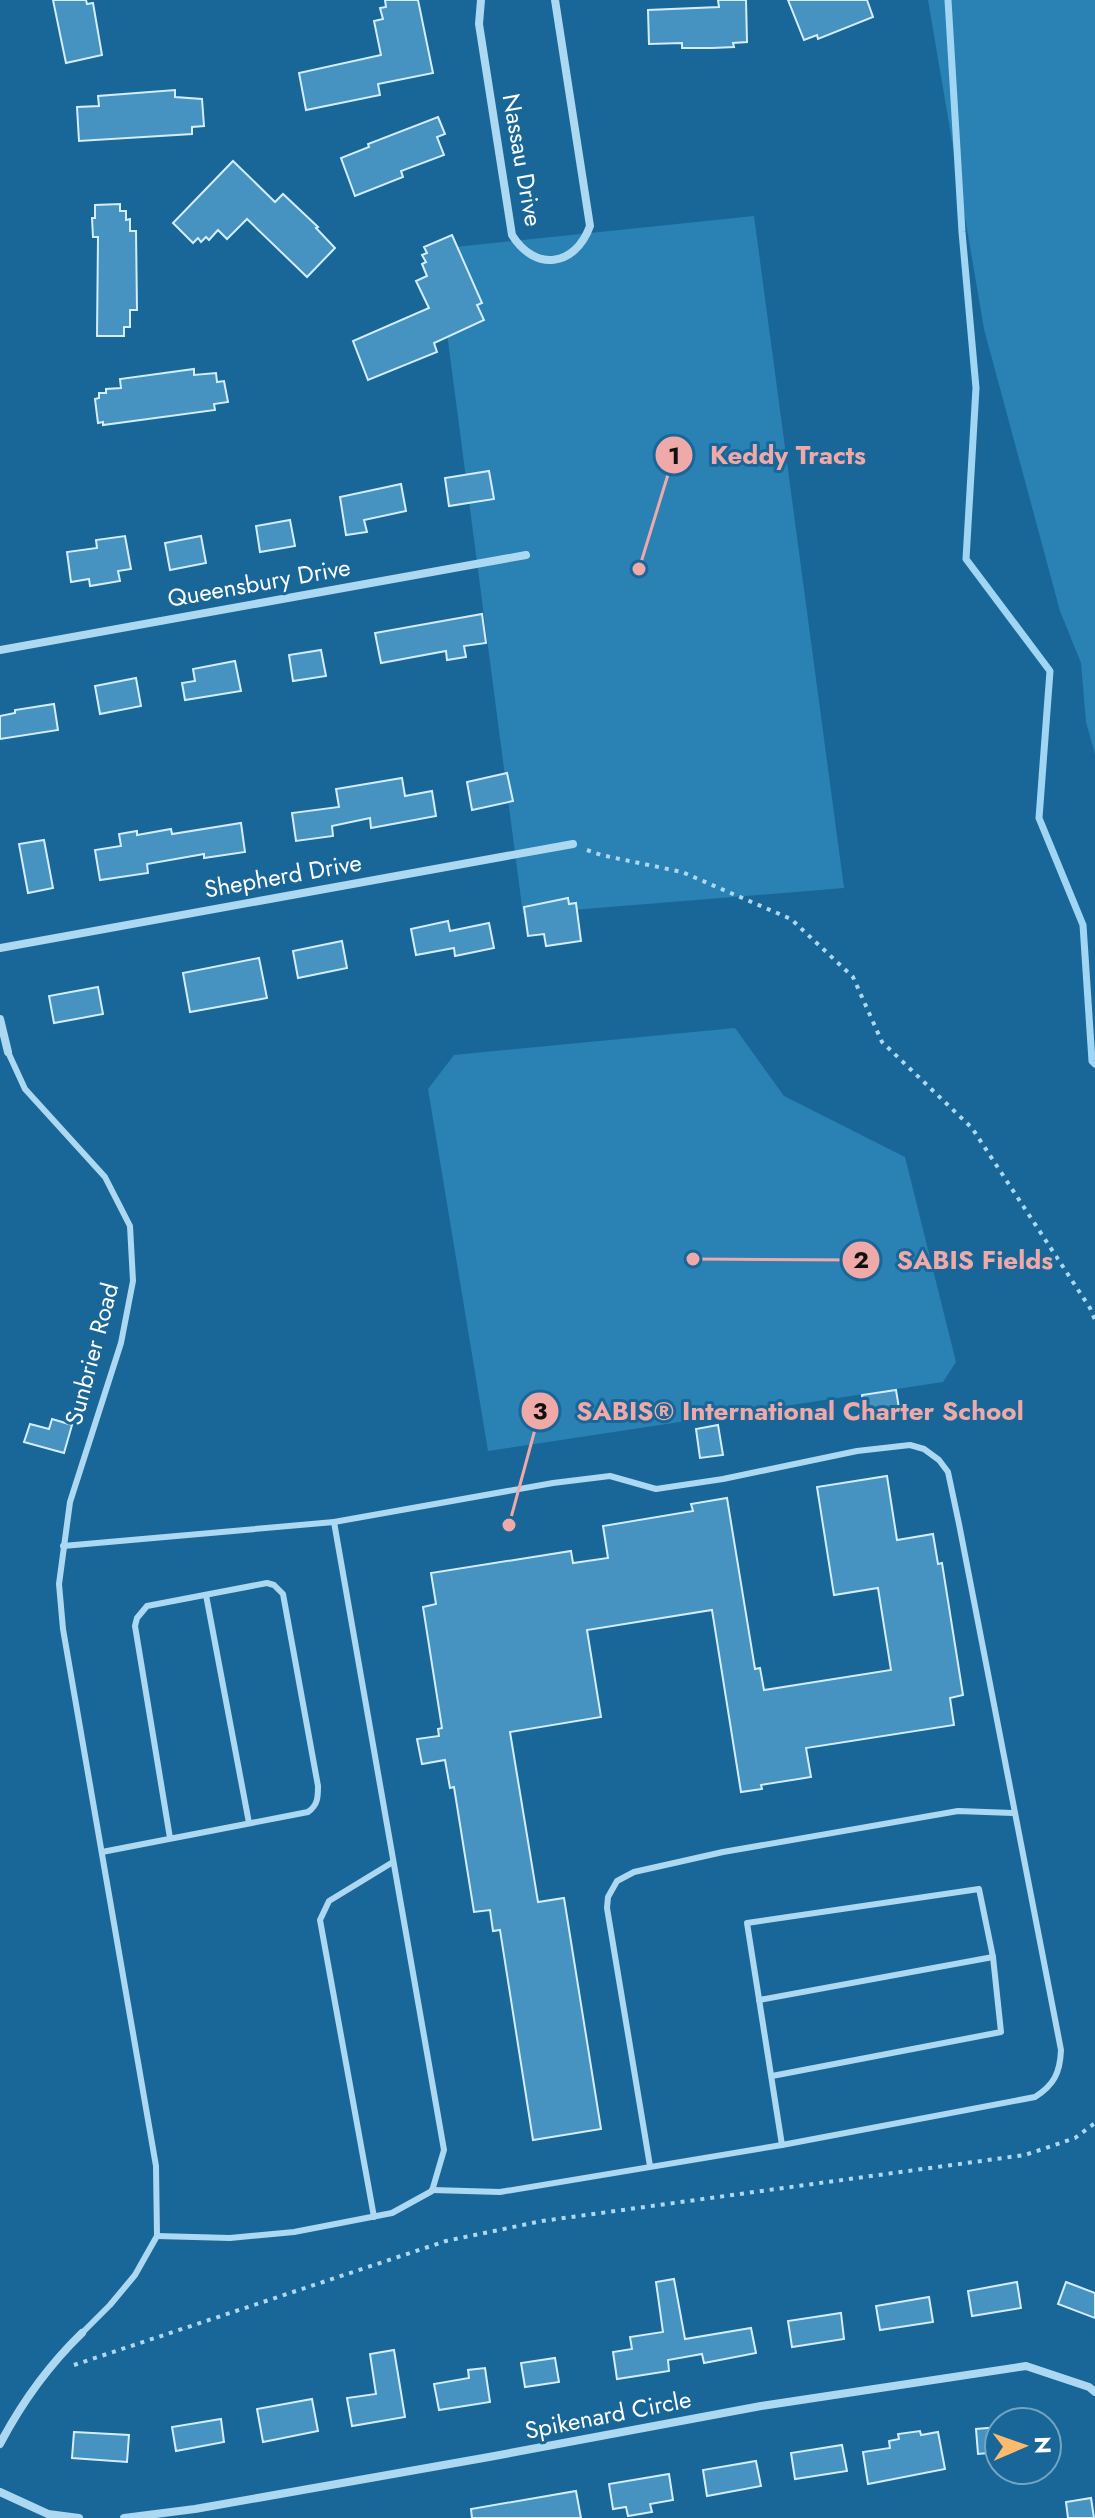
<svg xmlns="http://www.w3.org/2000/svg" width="1095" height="2518" viewBox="0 0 1095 2518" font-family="Jost,sans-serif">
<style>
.green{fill:#2981b4}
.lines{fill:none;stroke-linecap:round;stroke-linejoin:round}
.stream{stroke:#a0d5f3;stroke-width:7}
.building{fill:#4692c0;stroke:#d4edfc;stroke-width:2}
.path{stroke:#add8f1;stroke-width:4;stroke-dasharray:4 6;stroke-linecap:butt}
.lane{stroke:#add8f1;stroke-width:6}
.street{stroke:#add8f1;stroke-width:8}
.labels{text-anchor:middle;stroke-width:6;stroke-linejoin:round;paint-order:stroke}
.street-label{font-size:24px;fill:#fff;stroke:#196798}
.leader{fill:none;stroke:#efa9a9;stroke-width:3}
.callout-dot{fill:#efa9a9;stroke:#196798;stroke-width:3}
.mark-label{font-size:24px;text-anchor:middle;font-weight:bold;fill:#111}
.callout-label{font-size:26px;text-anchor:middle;font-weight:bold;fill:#efa9a9;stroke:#196798;stroke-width:6;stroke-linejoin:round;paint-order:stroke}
</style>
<rect width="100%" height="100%" fill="#196798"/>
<!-- green -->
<g class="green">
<path d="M 928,0 L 1095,0 L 1095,754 L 1086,722 L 1081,663 L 1060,611 L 984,329 Z"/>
<path d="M 754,216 L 844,888 L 523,914 L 436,249 Z"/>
<path d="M 735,1028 L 784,1096 L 905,1157 L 956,1362 L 943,1382 L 488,1451 L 428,1089 L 454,1055 Z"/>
</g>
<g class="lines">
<!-- stream -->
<path class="stream" d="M 948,0 L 962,232 L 976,388 L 966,559 L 1050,671 L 1039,818 L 1083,925 L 1092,1061 L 1095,1064"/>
</g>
<!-- building -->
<g class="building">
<path d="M 53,0 L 86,0 L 87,4 L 93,3 L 102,55 L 66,63 Z"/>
<path d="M 385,0 L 418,0 L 433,73 L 378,84 L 380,95 L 306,110 L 299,73 L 381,55 L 374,21 L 383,19 L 380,8 L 386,7 Z"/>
<path d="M 718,0 L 746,0 L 747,42 L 733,43 L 734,47 L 712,48 L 682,48 L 682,43 L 649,44 L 648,10 L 719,7 Z"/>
<path d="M 788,0 L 867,0 L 873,17 L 818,39 L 817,35 L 804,40 Z"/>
<path d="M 175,90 L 175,97 L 202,99 L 204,126 L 192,127 L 192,134 L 79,141 L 77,107 L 99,106 L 98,96 Z"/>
<path d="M 438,117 L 445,134 L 437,137 L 444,155 L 401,171 L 403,177 L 355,196 L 341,158 L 369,147 L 368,144 Z"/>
<path d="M 233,161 L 275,202 L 283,194 L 318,227 L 316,228 L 335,248 L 307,277 L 247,219 L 227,239 L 218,230 L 209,240 L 206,237 L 201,242 L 198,238 L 193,243 L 173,223 Z"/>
<path d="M 120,204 L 120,211 L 126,211 L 126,220 L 130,219 L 130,231 L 136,231 L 137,310 L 130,310 L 130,327 L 124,327 L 124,336 L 97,336 L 98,237 L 93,237 L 92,218 L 95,218 L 95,205 Z"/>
<path d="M 452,235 L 482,303 L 477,305 L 484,320 L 434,343 L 437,352 L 368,380 L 353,341 L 429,308 L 416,281 L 427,276 L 422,264 L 426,262 L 422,255 L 427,253 L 424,247 Z"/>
<path d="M 194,369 L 194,375 L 216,373 L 217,382 L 224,381 L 228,402 L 214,404 L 215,410 L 103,425 L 103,422 L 98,423 L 95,399 L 99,398 L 99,393 L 106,393 L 106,389 L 121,388 L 120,379 Z"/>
<path d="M 489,471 L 494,499 L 449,506 L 445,478 Z"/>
<path d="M 401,484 L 406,511 L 364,520 L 367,532 L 346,535 L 340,497 Z"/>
<path d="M 290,520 L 295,546 L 260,552 L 256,526 Z"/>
<path d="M 125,536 L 131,569 L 118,571 L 120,581 L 90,586 L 89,579 L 71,582 L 67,552 L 97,548 L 96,540 Z"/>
<path d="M 201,536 L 206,563 L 170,570 L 165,543 Z"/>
<path d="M 482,614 L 486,643 L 464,646 L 466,657 L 447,660 L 446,651 L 381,663 L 375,633 Z"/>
<path d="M 321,650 L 326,676 L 293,681 L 289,655 Z"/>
<path d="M 235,661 L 241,691 L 185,700 L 182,683 L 195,681 L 193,669 Z"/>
<path d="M 136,678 L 141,706 L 100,714 L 95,686 Z"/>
<path d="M 54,704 L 58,730 L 0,739 L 0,716 L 15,713 L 15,710 Z"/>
<path d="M 507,773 L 513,801 L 472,810 L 467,782 Z"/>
<path d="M 402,778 L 405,796 L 432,791 L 436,816 L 371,828 L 370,818 L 332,826 L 333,836 L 296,841 L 292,813 L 339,807 L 336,789 Z"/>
<path d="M 241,823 L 245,852 L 204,858 L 204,854 L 147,864 L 148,873 L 100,880 L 95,850 L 121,846 L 119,834 L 137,831 L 137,835 L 171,829 L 172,834 Z"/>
<path d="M 44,840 L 53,888 L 28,893 L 19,844 Z"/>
<path d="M 568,898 L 569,904 L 576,903 L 581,941 L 546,946 L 544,934 L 528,936 L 524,907 Z"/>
<path d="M 448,921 L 450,931 L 489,923 L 494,948 L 455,956 L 454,948 L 416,955 L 411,929 Z"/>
<path d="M 342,941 L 347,968 L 298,978 L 293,951 Z"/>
<path d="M 259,958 L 267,998 L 190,1012 L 183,973 Z"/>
<path d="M 98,987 L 103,1014 L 54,1023 L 49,996 Z"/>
<path d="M 896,1390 L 899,1408 L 864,1414 L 862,1395 Z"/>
<path d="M 52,1419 L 72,1425 L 64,1453 L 24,1442 L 30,1424 L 49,1429 Z"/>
<path d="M 718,1425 L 723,1455 L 700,1458 L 696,1429 Z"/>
<path d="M 887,1476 L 897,1540 L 933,1534 L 938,1564 L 942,1563 L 963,1695 L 950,1698 L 954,1725 L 806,1748 L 811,1777 L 761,1785 L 762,1789 L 741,1792 L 712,1610 L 587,1630 L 601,1717 L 510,1732 L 538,1902 L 564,1898 L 601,2129 L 533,2140 L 500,1930 L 493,1931 L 490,1910 L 474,1912 L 454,1787 L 450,1788 L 445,1760 L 422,1764 L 417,1739 L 439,1736 L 438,1729 L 442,1728 L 423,1607 L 436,1604 L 431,1573 L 571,1551 L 573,1563 L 608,1558 L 603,1526 L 693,1511 L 691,1504 L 727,1498 L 755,1669 L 760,1668 L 764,1690 L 891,1670 L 878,1588 L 834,1595 L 817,1487 Z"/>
<path d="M 674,2279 L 685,2339 L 751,2328 L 756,2353 L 704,2363 L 702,2354 L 668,2360 L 669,2371 L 617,2379 L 613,2352 L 632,2349 L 630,2337 L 663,2332 L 656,2282 Z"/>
<path d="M 1017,2282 L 1021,2308 L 972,2316 L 968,2291 Z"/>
<path d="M 1066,2282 L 1095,2293 L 1095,2318 L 1058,2304 Z"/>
<path d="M 929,2297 L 933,2322 L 880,2330 L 876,2306 Z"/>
<path d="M 841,2313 L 844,2339 L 792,2347 L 788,2321 Z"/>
<path d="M 394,2350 L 405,2417 L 352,2426 L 347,2398 L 376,2394 L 370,2354 Z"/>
<path d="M 555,2358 L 559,2382 L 525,2387 L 521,2363 Z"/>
<path d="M 485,2368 L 490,2402 L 439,2410 L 434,2384 L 469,2378 L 468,2370 Z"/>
<path d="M 312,2399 L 318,2431 L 263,2442 L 257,2409 Z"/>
<path d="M 221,2419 L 224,2442 L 176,2451 L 172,2427 Z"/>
<path d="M 999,2427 L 999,2452 L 978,2454 L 976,2429 Z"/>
<path d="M 920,2431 L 921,2435 L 938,2432 L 945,2469 L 868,2484 L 863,2452 L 890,2448 L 889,2441 L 899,2439 L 898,2434 Z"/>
<path d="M 74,2432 L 129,2435 L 127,2462 L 72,2458 Z"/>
<path d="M 842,2445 L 847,2471 L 795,2479 L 791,2453 Z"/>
<path d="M 756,2461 L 761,2486 L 707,2496 L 703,2470 Z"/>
<path d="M 669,2474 L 673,2500 L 650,2504 L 652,2512 L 628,2516 L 626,2507 L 613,2509 L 609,2484 Z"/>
<path d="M 576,2491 L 581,2518 L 472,2518 L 471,2509 Z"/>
<path d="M 1091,2498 L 1094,2518 L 1068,2518 L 1066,2502 Z"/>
</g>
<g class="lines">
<!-- path -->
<g class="path">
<path d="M 587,850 L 601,855 L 682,872 L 791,919 L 853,977 L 882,1042 L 972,1128 L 1090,1308 L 1095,1320"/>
<path d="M 74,2365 L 446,2241 L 542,2221 L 1025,2155 L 1075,2138 L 1095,2123"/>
</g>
<!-- lane -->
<g class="lane">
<path d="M 8,1052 L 25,1089 L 105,1177 L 130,1226 L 133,1281 L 121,1343 L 70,1502 L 59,1584 L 63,1629 L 156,2166 L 157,2236 L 135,2275 L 110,2305 L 82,2333"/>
<path d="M 334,1522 L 553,1483 L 610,1476 L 656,1489 L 723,1479 L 857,1451 L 910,1445 L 924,1449 L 939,1460 L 948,1472 L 959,1524 L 1061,2050 C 1060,2073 1054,2085 1035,2097 L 782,2145 L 500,2192 L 432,2190"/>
<path d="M 63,1546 L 334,1522 L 444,2150 L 432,2191 L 392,2213 L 294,2232 L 230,2238 L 157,2236"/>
<path d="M 206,1595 L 249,1823"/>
<path d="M 102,1852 L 308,1812 C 318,1805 318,1797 318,1786 L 283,1594 L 274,1585 L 267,1583 L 147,1606 L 137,1618 L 135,1626 L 170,1838"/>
<path d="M 759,2000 L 993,1957"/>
<path d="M 772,2076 L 1001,2032 L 993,1957 L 979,1889 L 747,1923 L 782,2145"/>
<path d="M 650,2166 L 607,1908 L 608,1897 L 617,1881 L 634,1872 L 723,1852 L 958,1811 L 1013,1813"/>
<path d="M 374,2217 L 320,1920 L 329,1901 L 393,1862"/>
</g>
<!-- street -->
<g class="street">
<path d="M 481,0 L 479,24 L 512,235 C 535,272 575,267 590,226 L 555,0"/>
<path d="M 0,650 L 526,555"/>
<path d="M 0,948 L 573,844"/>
<path d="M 0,1019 L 8,1052"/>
<path d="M 0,2444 C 22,2402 48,2366 82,2333"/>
<path d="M 0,2492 L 48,2514 L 79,2518"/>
<path d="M 124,2518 L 195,2509 L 489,2457 L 761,2406 L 1026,2366 L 1089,2387 L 1095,2392"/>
</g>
</g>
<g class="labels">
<!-- street labels -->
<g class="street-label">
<text transform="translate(522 160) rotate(80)" y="8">Nassau Drive</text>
<text transform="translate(259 583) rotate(-10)" y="8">Queensbury Drive</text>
<text transform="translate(283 876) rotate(-10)" y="8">Shepherd Drive</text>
<text transform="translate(92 1354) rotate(-75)" y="8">Sunbrier Road</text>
<text transform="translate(608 2415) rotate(-11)" y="8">Spikenard Circle</text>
</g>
</g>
<!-- callouts -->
<path class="leader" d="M639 569L674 455M693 1259L861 1260M509 1525L540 1411"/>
<g class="callout-dot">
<circle cx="639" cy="569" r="8"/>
<circle cx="693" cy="1259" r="8"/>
<circle cx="509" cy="1525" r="8"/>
<circle cx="674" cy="455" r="20"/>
<circle cx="861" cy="1260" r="20"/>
<circle cx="540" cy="1411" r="20"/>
</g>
<g class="mark-label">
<text x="674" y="464">1</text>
<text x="861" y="1268">2</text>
<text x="540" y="1419">3</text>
</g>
<g class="callout-label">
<text x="788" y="464">Keddy Tracts</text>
<text x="975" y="1269">SABIS Fields</text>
<text x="800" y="1420">SABIS® International Charter School</text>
</g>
<!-- north arrow -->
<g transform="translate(1023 2446) rotate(88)"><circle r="38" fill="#196798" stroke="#75a4c1" stroke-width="2"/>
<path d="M0-6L14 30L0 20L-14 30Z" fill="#ffbb6d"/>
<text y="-12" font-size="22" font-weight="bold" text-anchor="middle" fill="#ffffff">N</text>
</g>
</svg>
